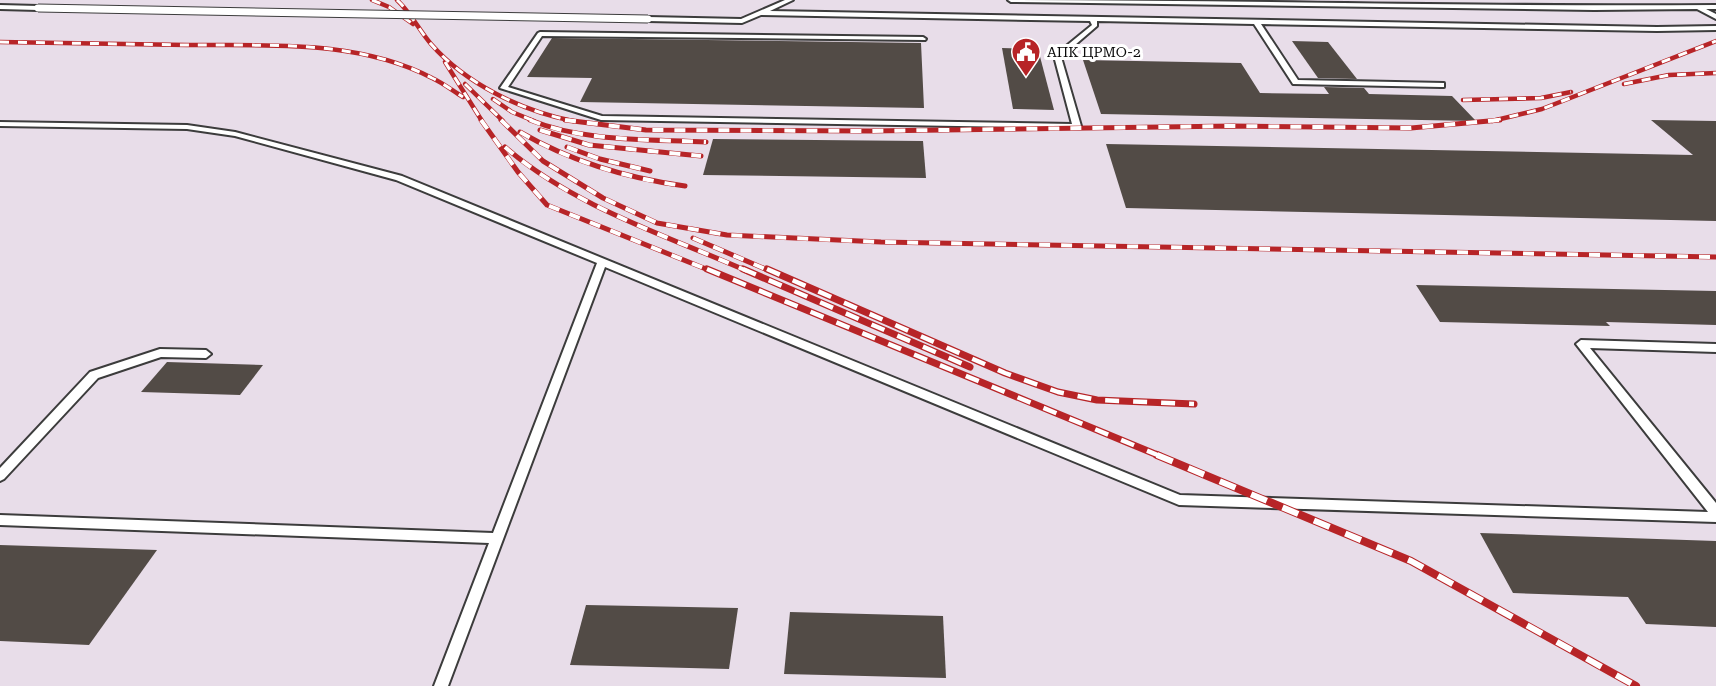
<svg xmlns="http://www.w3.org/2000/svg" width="1716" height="686" viewBox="0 0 1716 686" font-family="'Roboto Serif',serif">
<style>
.industrial{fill:#e8dde9}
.building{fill:#524b46}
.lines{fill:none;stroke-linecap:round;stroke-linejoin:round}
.service-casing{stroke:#3c3c3c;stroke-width:4}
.service{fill:#fff;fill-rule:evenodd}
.rail-far3-casing{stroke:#b72427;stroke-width:4.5}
.rail-far2-casing{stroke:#b72427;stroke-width:5}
.rail-far1-casing{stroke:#b72427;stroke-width:7}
.rail-casing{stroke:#b72427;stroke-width:8}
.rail-far3{stroke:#fff;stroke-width:3;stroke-dasharray:9;stroke-linecap:butt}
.rail-far2{stroke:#fff;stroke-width:4;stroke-dasharray:11;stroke-linecap:butt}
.rail-far1{stroke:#fff;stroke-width:4.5;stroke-dasharray:14;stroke-linecap:butt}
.rail{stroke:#fff;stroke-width:6;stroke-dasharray:17;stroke-linecap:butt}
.service-bridge-casing{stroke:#3c3c3c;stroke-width:9;stroke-linecap:butt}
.service-bridge{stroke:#fff;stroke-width:7}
.labels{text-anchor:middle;stroke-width:6;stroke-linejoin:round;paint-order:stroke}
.far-poi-label{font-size:14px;fill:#090909;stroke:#fff;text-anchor:start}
</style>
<rect width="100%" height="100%" fill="#fffbe6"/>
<!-- industrial -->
<rect class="industrial" x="0" y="0" width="1716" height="686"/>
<!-- building -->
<g class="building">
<path d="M 552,38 L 921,43 L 924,108 L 580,102 L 592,78 L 527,77 Z"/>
<path d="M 1292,41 L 1328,42 L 1357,79 L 1318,78 Z"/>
<path d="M 1002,48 L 1038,49 L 1054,110 L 1013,109 Z"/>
<path d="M 1083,60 L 1241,63 L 1260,93 L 1329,94 L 1324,87 L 1364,88 L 1369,94 L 1452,96 L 1476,121 L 1101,114 Z"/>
<path d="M 1651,120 L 1716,121 L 1716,221 L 1126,208 L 1106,144 L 1693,155 Z"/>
<path d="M 713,139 L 923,141 L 926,178 L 703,175 Z"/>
<path d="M 1416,285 L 1716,291 L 1716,325 L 1606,322 L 1610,326 L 1440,322 Z"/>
<path d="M 167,362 L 263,365 L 240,395 L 141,392 Z"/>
<path d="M 1480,533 L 1716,541 L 1716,627 L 1646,624 L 1628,597 L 1513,593 Z"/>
<path d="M 0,545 L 157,550 L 89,645 L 0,641 Z"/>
<path d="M 586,605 L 738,608 L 729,669 L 570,665 Z"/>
<path d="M 790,612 L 943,616 L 946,678 L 784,674 Z"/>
</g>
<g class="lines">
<!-- service casing -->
<g class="service-casing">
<g id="service">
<path d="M 785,0 L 793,0 L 770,11 L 1657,27 L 1716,26 L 1716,30 L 1657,31 L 1261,24 L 1298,80 L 1444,83 L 1444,87 L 1441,87 L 1293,84 L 1254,24 L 1097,21 L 1097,26 L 1061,57 L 1081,126 L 1077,128 L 601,120 L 500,88 L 538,33 L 540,32 L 923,37 L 926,39 L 925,40 L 542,36 L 508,87 L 602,116 L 1072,124 L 1054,56 L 1092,25 L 1090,21 L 761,15 L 742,23 L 648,21 L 645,19 L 648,17 L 741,19 Z"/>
<path d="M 1008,0 C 1244,0 1480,7 1716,5 L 1716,9 L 1706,9 L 1716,14 L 1716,19 L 1697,9 L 1594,10 L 1011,2 Z"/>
<path d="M 0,5 L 38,6 L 41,8 L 38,10 L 0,9 Z"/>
<path d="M 0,122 L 187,125 L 235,132 L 402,176 L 1180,495 L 1708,512 L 1576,344 L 1581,340 L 1716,344 L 1716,352 L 1590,348 L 1716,503 L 1716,522 L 1179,505 L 605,267 L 448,686 L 434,686 L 489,543 L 0,525 L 0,515 L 493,533 L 597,263 L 396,180 L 235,136 L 187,129 L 0,126 Z"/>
<path d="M 160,349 L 206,350 L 211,354 L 206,358 L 161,357 L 98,378 L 4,479 L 0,481 L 0,468 L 90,372 Z"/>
</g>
</g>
<!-- service -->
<use href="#service" class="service"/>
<!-- rail-far3 casing -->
<g class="rail-far3-casing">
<g id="rail-far3">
<path d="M 372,0 L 389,7 L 413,24"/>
<path d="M 397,0 C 411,13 419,30 431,44 C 466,84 522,111 573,121"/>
<path d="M 0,42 C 62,43 124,44 187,45 C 268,46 357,39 432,78 C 443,83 453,91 463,97"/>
<path d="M 445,62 L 482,121"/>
<path d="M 465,84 L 503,121"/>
<path d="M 1624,84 L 1669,75 L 1716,73"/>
<path d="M 493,99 L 512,112 L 534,121"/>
<path d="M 1463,100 L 1541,98 L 1571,92"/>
<path d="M 1492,121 L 1542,109 L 1716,41"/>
</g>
</g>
<!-- rail-far2 casing -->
<g class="rail-far2-casing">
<g id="rail-far2">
<path d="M 481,120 L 518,172 L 547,205 L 711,271"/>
<path d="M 501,120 L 543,161 L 603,198 L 657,223 L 727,235 L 881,242 L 1716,257"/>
<path d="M 530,120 C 584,142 649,139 706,142"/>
<path d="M 565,120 L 646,130 L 870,131 L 1233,126 L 1411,128 L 1500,120"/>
<path d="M 540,130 L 589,145 L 701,156"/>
<path d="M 520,132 C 572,162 626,178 685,186"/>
<path d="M 505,147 C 573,206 665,235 747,271"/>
<path d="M 567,147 L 600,159 L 650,171"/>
<path d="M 693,238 L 770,271"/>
</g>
</g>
<!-- rail-far1 casing -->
<g class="rail-far1-casing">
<g id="rail-far1">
<path d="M 707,269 L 1160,456"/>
<path d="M 743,269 L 970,367"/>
<path d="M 767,269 L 1005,373 L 1058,392 L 1097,400 L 1194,404"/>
</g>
</g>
<!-- rail casing -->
<g class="rail-casing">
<path id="rail" d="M 1157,455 L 1411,561 L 1636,686"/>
</g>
<!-- rail-far3 -->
<use href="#rail-far3" class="rail-far3"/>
<!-- rail-far2 -->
<use href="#rail-far2" class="rail-far2"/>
<!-- rail-far1 -->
<use href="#rail-far1" class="rail-far1"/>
<!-- rail -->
<use href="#rail" class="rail"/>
<!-- service-bridge casing -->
<g class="service-bridge-casing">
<path id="service-bridge" d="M 38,8 L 648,19"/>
</g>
<!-- service-bridge -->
<use href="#service-bridge" class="service-bridge"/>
</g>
<!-- icons -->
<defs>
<g id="civic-pin" transform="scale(1.5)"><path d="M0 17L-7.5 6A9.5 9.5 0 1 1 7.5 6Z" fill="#b72427" stroke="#fff"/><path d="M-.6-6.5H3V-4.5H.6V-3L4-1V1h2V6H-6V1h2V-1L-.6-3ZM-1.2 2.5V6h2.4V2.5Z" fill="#fff"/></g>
</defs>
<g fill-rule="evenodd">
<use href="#civic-pin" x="1026" y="52"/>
</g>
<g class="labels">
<!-- far-poi labels -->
<g class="far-poi-label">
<text x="1047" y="57">АПК ЦРМО-2</text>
</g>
</g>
</svg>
